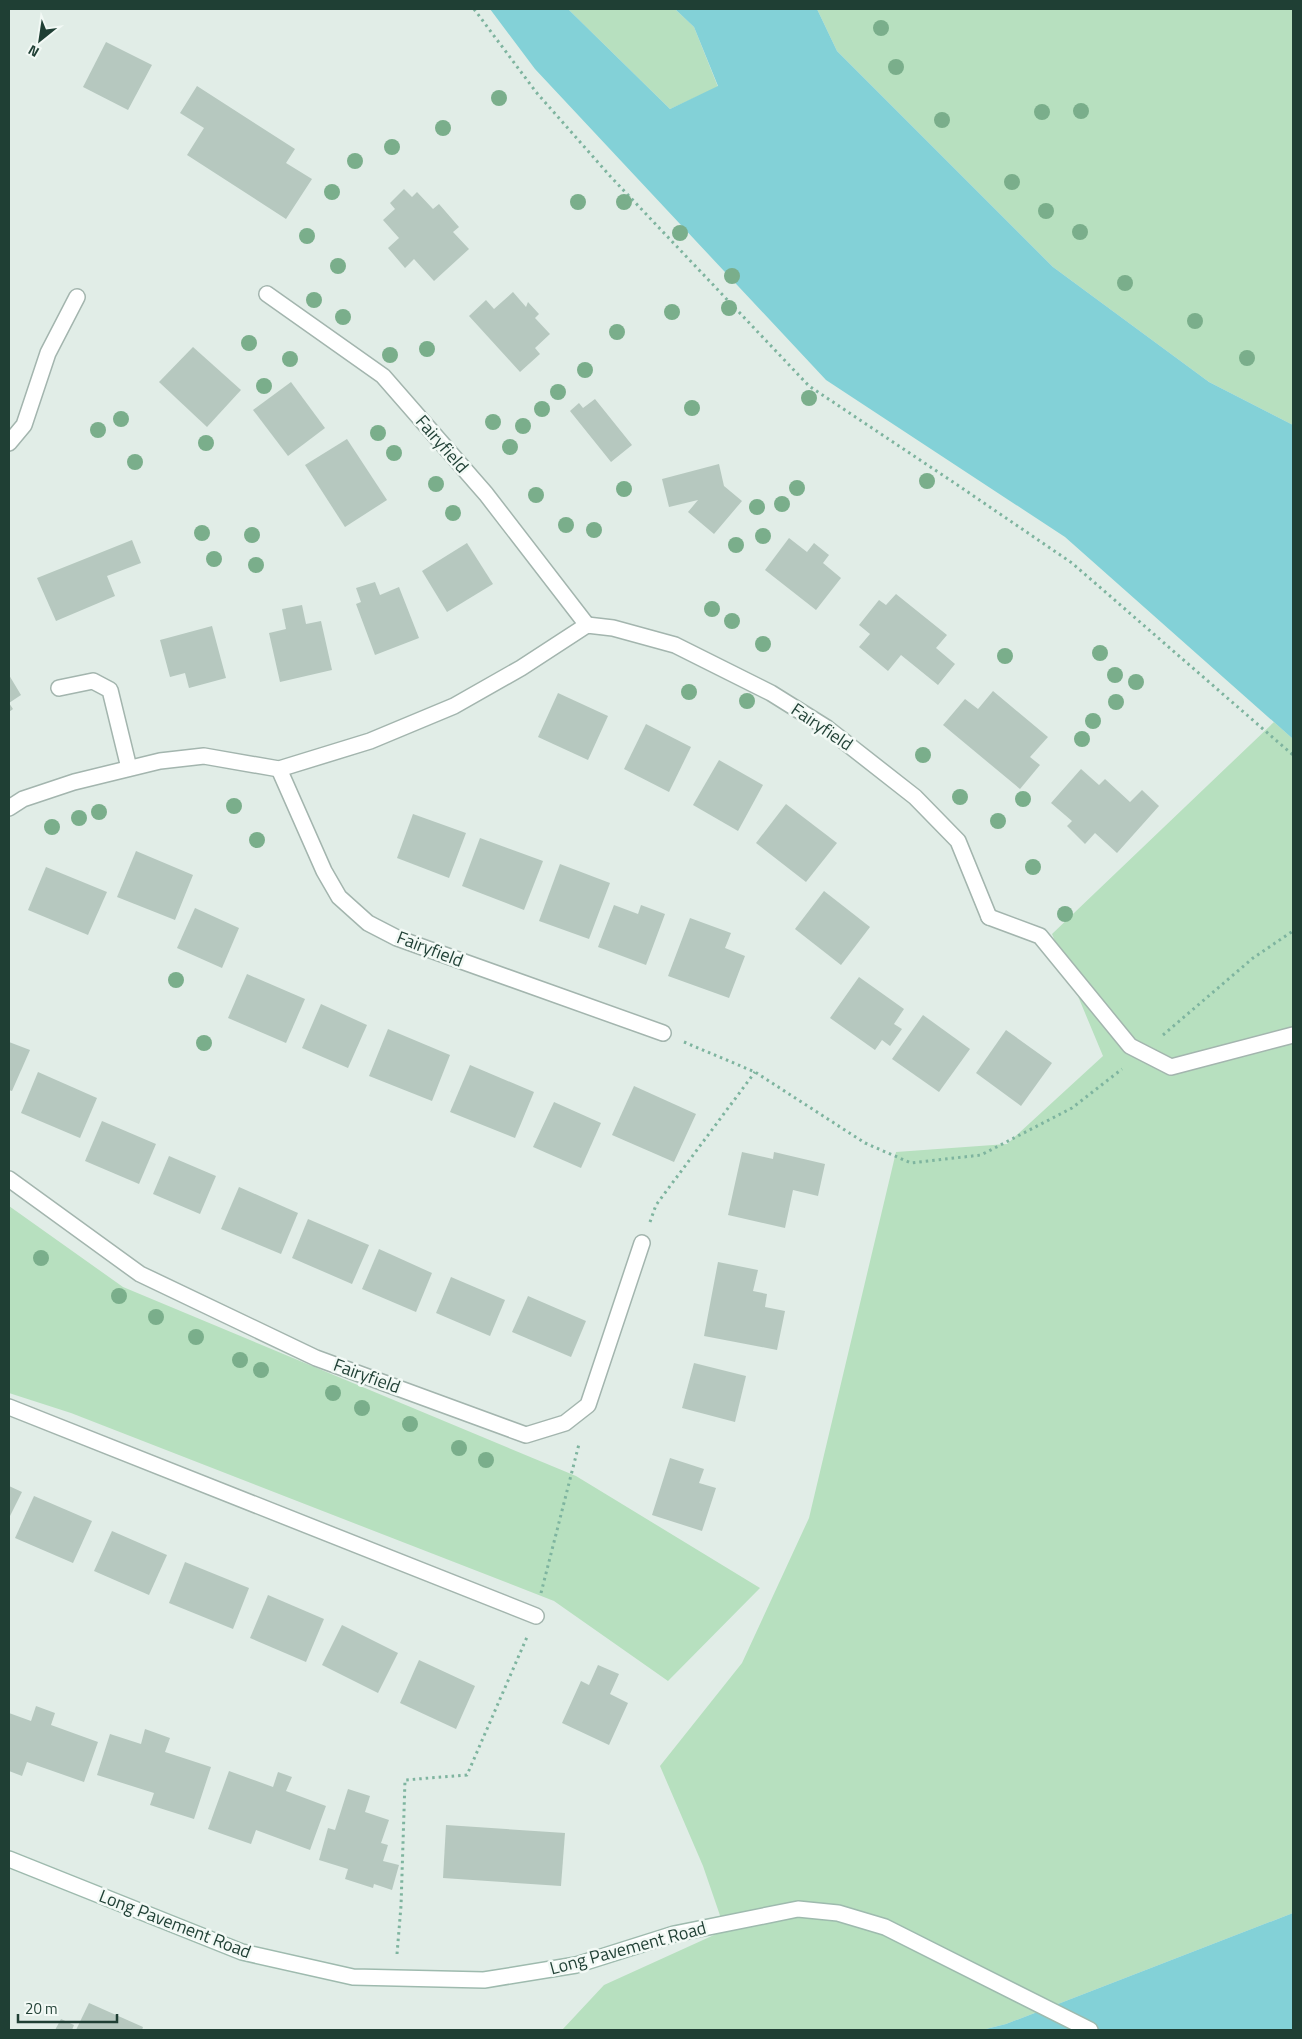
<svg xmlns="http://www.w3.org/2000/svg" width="1302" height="2039" viewBox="0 0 1302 2039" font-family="'Titillium Web',sans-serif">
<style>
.green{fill:#b7e0bf}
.water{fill:#83d1d7}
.building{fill:#b6c8bf}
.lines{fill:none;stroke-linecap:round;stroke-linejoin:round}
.lane-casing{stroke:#a3b5ae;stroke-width:18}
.street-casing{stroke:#a3b5ae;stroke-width:18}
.secondary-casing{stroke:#9ebaae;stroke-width:18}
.path{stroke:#7eb49f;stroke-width:3;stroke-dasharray:2.5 4;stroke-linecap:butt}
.lane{stroke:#fff;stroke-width:15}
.street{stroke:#fff;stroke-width:15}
.secondary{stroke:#fff;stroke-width:15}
.tree{fill:#7aae8b}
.labels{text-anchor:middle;stroke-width:5;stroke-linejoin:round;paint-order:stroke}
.street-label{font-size:18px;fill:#1f3f34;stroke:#f2f9f5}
</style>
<rect width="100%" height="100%" fill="#e1ede7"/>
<!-- green -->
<g class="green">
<path d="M 568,9 L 675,9 L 694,27 L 718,87 L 670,109 Z"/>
<path d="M 817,9 L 1293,9 L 1293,425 L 1209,382 L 1053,267 L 837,51 Z"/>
<path d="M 1274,722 L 1293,739 L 1293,1913 L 1006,2024 L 982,2030 L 562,2030 L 604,1985 L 725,1930 L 703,1866 L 660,1766 L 742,1663 L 809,1518 L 896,1152 L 1007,1144 L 1103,1056 L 1052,934 Z"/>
<path d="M 9,1206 L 123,1287 L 576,1476 L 760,1588 L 668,1681 L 554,1601 L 71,1413 L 9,1393 Z"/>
</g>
<!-- water -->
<g class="water">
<path d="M 490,9 L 568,9 L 670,109 L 718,86 L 694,27 L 675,9 L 817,9 L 837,51 L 1053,267 L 1209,382 L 1293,425 L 1293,739 L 1065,537 L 826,380 L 535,69 Z"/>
<path d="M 1293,1913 L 1293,2030 L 982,2030 L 1006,2024 Z"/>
</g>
<!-- building -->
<g class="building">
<path d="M 106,42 L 152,65 L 128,110 L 83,87 Z"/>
<path d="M 197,86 L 295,149 L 286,163 L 312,179 L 286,219 L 187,155 L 204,128 L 180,113 Z"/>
<path d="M 404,189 L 412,197 L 417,192 L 433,209 L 439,204 L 459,227 L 453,232 L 469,249 L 434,281 L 414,259 L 405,268 L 388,248 L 399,238 L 383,220 L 395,209 L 390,203 Z"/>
<path d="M 513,292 L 526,307 L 528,302 L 539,314 L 535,318 L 550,334 L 535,348 L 540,354 L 520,372 L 469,316 L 486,300 L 494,309 Z"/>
<path d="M 193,347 L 241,390 L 207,427 L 159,382 Z"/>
<path d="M 291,382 L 325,428 L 288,456 L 253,410 Z"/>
<path d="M 595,399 L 632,445 L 611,462 L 570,411 L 579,403 L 583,408 Z"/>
<path d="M 347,439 L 387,500 L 345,527 L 305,465 Z"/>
<path d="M 719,464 L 724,486 L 742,501 L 714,534 L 688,512 L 698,500 L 669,507 L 662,479 Z"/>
<path d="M 789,538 L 807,552 L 814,543 L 829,555 L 823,563 L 841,578 L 816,610 L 765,570 Z"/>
<path d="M 132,540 L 141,563 L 107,576 L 115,596 L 56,621 L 37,578 Z"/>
<path d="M 467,543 L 493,584 L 447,612 L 422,571 Z"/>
<path d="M 375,582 L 380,595 L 399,587 L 419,638 L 375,655 L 356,604 L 361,602 L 356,588 Z"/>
<path d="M 896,594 L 947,635 L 936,648 L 955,664 L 938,685 L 901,655 L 888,671 L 859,647 L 870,634 L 859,625 L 879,600 L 886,605 Z"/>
<path d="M 302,605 L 306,624 L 321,621 L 332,670 L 280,682 L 269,633 L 286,629 L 282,609 Z"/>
<path d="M 212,626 L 226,678 L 189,688 L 185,673 L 170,677 L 160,640 Z"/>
<path d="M 9,675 L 21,695 L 9,703 L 13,709 L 9,712 Z"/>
<path d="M 993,691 L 1048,737 L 1030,757 L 1040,765 L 1020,789 L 943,725 L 965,699 L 978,709 Z"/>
<path d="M 558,693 L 608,716 L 588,760 L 538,737 Z"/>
<path d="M 646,724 L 691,747 L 669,792 L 624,769 Z"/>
<path d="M 719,760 L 763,785 L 738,831 L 693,805 Z"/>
<path d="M 1081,769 L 1099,785 L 1105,779 L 1130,802 L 1142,790 L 1159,806 L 1117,853 L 1095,833 L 1085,844 L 1067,826 L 1072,821 L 1051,803 Z"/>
<path d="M 786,804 L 837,843 L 806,882 L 756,843 Z"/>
<path d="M 413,814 L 466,833 L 449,878 L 397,858 Z"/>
<path d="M 480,838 L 543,861 L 524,910 L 462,886 Z"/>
<path d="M 136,851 L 193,875 L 175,920 L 117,897 Z"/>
<path d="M 560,864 L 610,883 L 589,939 L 539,921 Z"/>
<path d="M 46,867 L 107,892 L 88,935 L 28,910 Z"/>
<path d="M 824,891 L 870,927 L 841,965 L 795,929 Z"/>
<path d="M 614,905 L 638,914 L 641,905 L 665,914 L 646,965 L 598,947 Z"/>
<path d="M 195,908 L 239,928 L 222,968 L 177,948 Z"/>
<path d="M 690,918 L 731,933 L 725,948 L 745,956 L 729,998 L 668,976 Z"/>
<path d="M 247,974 L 305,999 L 286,1043 L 228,1018 Z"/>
<path d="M 859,977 L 904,1009 L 894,1024 L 902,1029 L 890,1046 L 882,1040 L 875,1050 L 830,1018 Z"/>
<path d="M 321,1004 L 367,1025 L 348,1068 L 302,1048 Z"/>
<path d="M 923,1015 L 970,1049 L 939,1092 L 892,1059 Z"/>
<path d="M 388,1029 L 450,1055 L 432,1101 L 369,1076 Z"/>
<path d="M 1006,1030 L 1052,1063 L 1021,1106 L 976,1073 Z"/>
<path d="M 9,1042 L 30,1050 L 12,1091 L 9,1090 Z"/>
<path d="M 470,1065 L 534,1092 L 515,1138 L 450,1112 Z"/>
<path d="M 38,1072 L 97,1098 L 80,1138 L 21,1113 Z"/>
<path d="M 634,1086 L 696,1114 L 674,1162 L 612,1135 Z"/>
<path d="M 554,1102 L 601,1123 L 581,1168 L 533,1147 Z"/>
<path d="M 102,1121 L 156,1144 L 139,1184 L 85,1161 Z"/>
<path d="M 742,1152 L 773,1159 L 774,1152 L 825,1164 L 818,1196 L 793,1190 L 785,1228 L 728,1215 Z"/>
<path d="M 169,1156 L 216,1176 L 200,1214 L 153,1194 Z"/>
<path d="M 239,1187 L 298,1213 L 281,1254 L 221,1229 Z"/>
<path d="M 308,1219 L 369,1245 L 352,1284 L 292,1258 Z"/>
<path d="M 379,1249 L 432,1273 L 416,1312 L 362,1289 Z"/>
<path d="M 718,1262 L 758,1270 L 753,1291 L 767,1294 L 765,1307 L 785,1311 L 777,1350 L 704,1336 Z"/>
<path d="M 451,1277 L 505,1300 L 490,1336 L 436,1313 Z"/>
<path d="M 528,1296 L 586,1321 L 571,1357 L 512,1332 Z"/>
<path d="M 694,1363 L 746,1376 L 735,1422 L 682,1408 Z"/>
<path d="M 670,1458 L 704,1469 L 699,1483 L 716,1488 L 702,1531 L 652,1515 Z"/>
<path d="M 9,1486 L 22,1492 L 9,1518 Z"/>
<path d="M 34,1496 L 92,1521 L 73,1563 L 15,1538 Z"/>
<path d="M 112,1531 L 167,1555 L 149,1595 L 94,1571 Z"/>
<path d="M 185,1562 L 249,1588 L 233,1629 L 169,1603 Z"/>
<path d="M 268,1595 L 324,1619 L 306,1662 L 250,1638 Z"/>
<path d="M 342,1625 L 398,1653 L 378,1693 L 322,1665 Z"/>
<path d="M 419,1660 L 475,1686 L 456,1729 L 400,1703 Z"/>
<path d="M 598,1665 L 619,1674 L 610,1694 L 628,1703 L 609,1745 L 562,1723 L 581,1681 L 589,1685 Z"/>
<path d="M 36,1706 L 55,1713 L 51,1725 L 98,1742 L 84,1782 L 27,1762 L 22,1776 L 9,1771 L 9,1713 L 31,1721 Z"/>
<path d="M 145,1729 L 170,1738 L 165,1752 L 211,1767 L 194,1819 L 150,1805 L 154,1793 L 97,1775 L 110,1734 L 141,1744 Z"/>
<path d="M 229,1771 L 273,1787 L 278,1772 L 292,1777 L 286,1791 L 326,1806 L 310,1850 L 256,1830 L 251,1844 L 208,1829 Z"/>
<path d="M 348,1789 L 370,1796 L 365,1812 L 389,1820 L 381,1843 L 388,1845 L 383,1861 L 399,1865 L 392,1890 L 374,1884 L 373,1888 L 345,1879 L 348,1869 L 319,1860 L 328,1828 L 335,1830 Z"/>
<path d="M 446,1825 L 565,1833 L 561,1886 L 443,1878 Z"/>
<path d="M 89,2003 L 143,2027 L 142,2030 L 76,2030 Z"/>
<path d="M 61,2019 L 74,2025 L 72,2030 L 55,2030 Z"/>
</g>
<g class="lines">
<!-- lane casing -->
<g class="lane-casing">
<path id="lane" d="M 989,917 L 1040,936 L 1130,1046 L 1171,1067 L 1293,1035"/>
</g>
<!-- street casing -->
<g class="street-casing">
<g id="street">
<path d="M 267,294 L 383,376 L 486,494 L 587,625"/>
<path d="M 9,443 L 24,425 L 48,353 L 77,297"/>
<path d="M 59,688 L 93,681 L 110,690 L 129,768"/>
<path d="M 279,769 L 324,871 L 339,897 L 368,923 L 397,938 L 663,1033"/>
<path d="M 9,808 L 23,799 L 74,782 L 160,761 L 204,756 L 279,769 L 370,741 L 454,706 L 521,668 L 587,625 L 613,628 L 675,645 L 771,693 L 827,728 L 915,797 L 958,841 L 989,917"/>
<path d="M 9,1179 L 140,1274 L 316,1358 L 526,1435 L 565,1423 L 588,1405 L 642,1243"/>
<path d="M 9,1407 L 536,1616"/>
</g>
</g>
<!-- secondary casing -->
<g class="secondary-casing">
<path id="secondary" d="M 9,1859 L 242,1952 L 353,1977 L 484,1980 L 576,1965 L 674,1934 L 798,1909 L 838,1913 L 885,1927 L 1090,2030"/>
</g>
<!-- path -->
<g class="path">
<path d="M 474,9 L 536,92 L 610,176 L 809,386 L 956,484 L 1072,563 L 1293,755"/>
<path d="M 1163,1035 L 1253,958 L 1293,931"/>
<path d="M 684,1042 L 755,1072 L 865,1143 L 911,1163 L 981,1155 L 1072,1108 L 1122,1069"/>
<path d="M 650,1222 L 656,1205 L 755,1072"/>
<path d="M 541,1593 L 579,1444"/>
<path d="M 397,1954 L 401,1906 L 405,1780 L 467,1775 L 527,1637"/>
</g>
<!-- lane -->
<use href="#lane" class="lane"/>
<!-- street -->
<use href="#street" class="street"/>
<!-- secondary -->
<use href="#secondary" class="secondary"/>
</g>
<!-- trees -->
<g class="tree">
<circle cx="881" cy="28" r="8"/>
<circle cx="896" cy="67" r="8"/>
<circle cx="499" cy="98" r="8"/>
<circle cx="1081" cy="111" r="8"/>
<circle cx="1042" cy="112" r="8"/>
<circle cx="942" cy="120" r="8"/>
<circle cx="443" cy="128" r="8"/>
<circle cx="392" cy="147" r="8"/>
<circle cx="355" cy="161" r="8"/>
<circle cx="1012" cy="182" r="8"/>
<circle cx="332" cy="192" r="8"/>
<circle cx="578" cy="202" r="8"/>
<circle cx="624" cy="202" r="8"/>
<circle cx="1046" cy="211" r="8"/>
<circle cx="1080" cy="232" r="8"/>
<circle cx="680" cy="233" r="8"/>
<circle cx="307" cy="236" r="8"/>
<circle cx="338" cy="266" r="8"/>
<circle cx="732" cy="276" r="8"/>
<circle cx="1125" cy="283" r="8"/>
<circle cx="314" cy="300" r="8"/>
<circle cx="729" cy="308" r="8"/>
<circle cx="672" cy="312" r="8"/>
<circle cx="343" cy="317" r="8"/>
<circle cx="1195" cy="321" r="8"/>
<circle cx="617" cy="332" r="8"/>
<circle cx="249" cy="343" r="8"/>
<circle cx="427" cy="349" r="8"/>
<circle cx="390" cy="355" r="8"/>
<circle cx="1247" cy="358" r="8"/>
<circle cx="290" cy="359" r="8"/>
<circle cx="585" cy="370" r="8"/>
<circle cx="264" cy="386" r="8"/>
<circle cx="558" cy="392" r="8"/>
<circle cx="809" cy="398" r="8"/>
<circle cx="692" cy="408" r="8"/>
<circle cx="542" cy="409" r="8"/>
<circle cx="121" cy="419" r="8"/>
<circle cx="493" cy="422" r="8"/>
<circle cx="523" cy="426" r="8"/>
<circle cx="98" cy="430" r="8"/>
<circle cx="378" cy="433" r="8"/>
<circle cx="206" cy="443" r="8"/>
<circle cx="510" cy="447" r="8"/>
<circle cx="394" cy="453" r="8"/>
<circle cx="135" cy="462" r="8"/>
<circle cx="927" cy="481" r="8"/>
<circle cx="436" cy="484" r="8"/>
<circle cx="797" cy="488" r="8"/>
<circle cx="624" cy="489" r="8"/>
<circle cx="536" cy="495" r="8"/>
<circle cx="782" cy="504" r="8"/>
<circle cx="757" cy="507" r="8"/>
<circle cx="453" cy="513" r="8"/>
<circle cx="566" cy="525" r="8"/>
<circle cx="594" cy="530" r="8"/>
<circle cx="202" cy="533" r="8"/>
<circle cx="252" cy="535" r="8"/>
<circle cx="763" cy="536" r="8"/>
<circle cx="736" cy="545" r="8"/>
<circle cx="214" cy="559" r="8"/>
<circle cx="256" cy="565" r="8"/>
<circle cx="712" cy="609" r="8"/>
<circle cx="732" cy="621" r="8"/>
<circle cx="763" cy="644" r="8"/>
<circle cx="1100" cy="653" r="8"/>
<circle cx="1005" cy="656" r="8"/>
<circle cx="1115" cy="675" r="8"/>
<circle cx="1136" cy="682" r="8"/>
<circle cx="689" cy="692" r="8"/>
<circle cx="747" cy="701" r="8"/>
<circle cx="1116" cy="702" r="8"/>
<circle cx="1093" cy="721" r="8"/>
<circle cx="1082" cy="739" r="8"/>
<circle cx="923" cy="755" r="8"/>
<circle cx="960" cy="797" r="8"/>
<circle cx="1023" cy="799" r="8"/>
<circle cx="234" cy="806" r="8"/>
<circle cx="99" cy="812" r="8"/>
<circle cx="79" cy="818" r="8"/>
<circle cx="998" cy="821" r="8"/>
<circle cx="52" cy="827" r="8"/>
<circle cx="257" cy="840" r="8"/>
<circle cx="1033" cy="867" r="8"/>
<circle cx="1065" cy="914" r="8"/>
<circle cx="176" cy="980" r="8"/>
<circle cx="204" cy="1043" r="8"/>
<circle cx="41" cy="1258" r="8"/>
<circle cx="119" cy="1296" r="8"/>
<circle cx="156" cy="1317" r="8"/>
<circle cx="196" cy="1337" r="8"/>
<circle cx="240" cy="1360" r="8"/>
<circle cx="261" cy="1370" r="8"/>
<circle cx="333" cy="1393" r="8"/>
<circle cx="362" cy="1408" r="8"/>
<circle cx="410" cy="1424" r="8"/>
<circle cx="459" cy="1448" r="8"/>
<circle cx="486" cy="1460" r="8"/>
</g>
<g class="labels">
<!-- street labels -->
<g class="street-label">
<text transform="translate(442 444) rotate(49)" y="6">Fairyfield</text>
<text transform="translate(822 727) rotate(34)" y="6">Fairyfield</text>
<text transform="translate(430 949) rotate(21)" y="6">Fairyfield</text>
<text transform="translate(367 1376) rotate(20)" y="6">Fairyfield</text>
<text transform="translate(175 1924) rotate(21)" y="6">Long Pavement Road</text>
<text transform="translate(628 1948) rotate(-15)" y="6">Long Pavement Road</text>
</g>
</g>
<!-- border -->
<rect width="1302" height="2039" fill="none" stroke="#1f3f34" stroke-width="20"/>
<!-- north arrow -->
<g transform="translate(40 40) rotate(210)" stroke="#f2f9f5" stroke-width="4" paint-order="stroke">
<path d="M0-4L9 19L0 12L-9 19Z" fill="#1f3f34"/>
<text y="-8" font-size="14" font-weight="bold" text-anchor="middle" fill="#1f3f34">N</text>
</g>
<!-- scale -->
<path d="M18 2014v8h99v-8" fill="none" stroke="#1f3f34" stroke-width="2.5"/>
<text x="25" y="2014" font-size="15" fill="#1f3f34" stroke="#f2f9f5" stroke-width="4" paint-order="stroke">20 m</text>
</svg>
